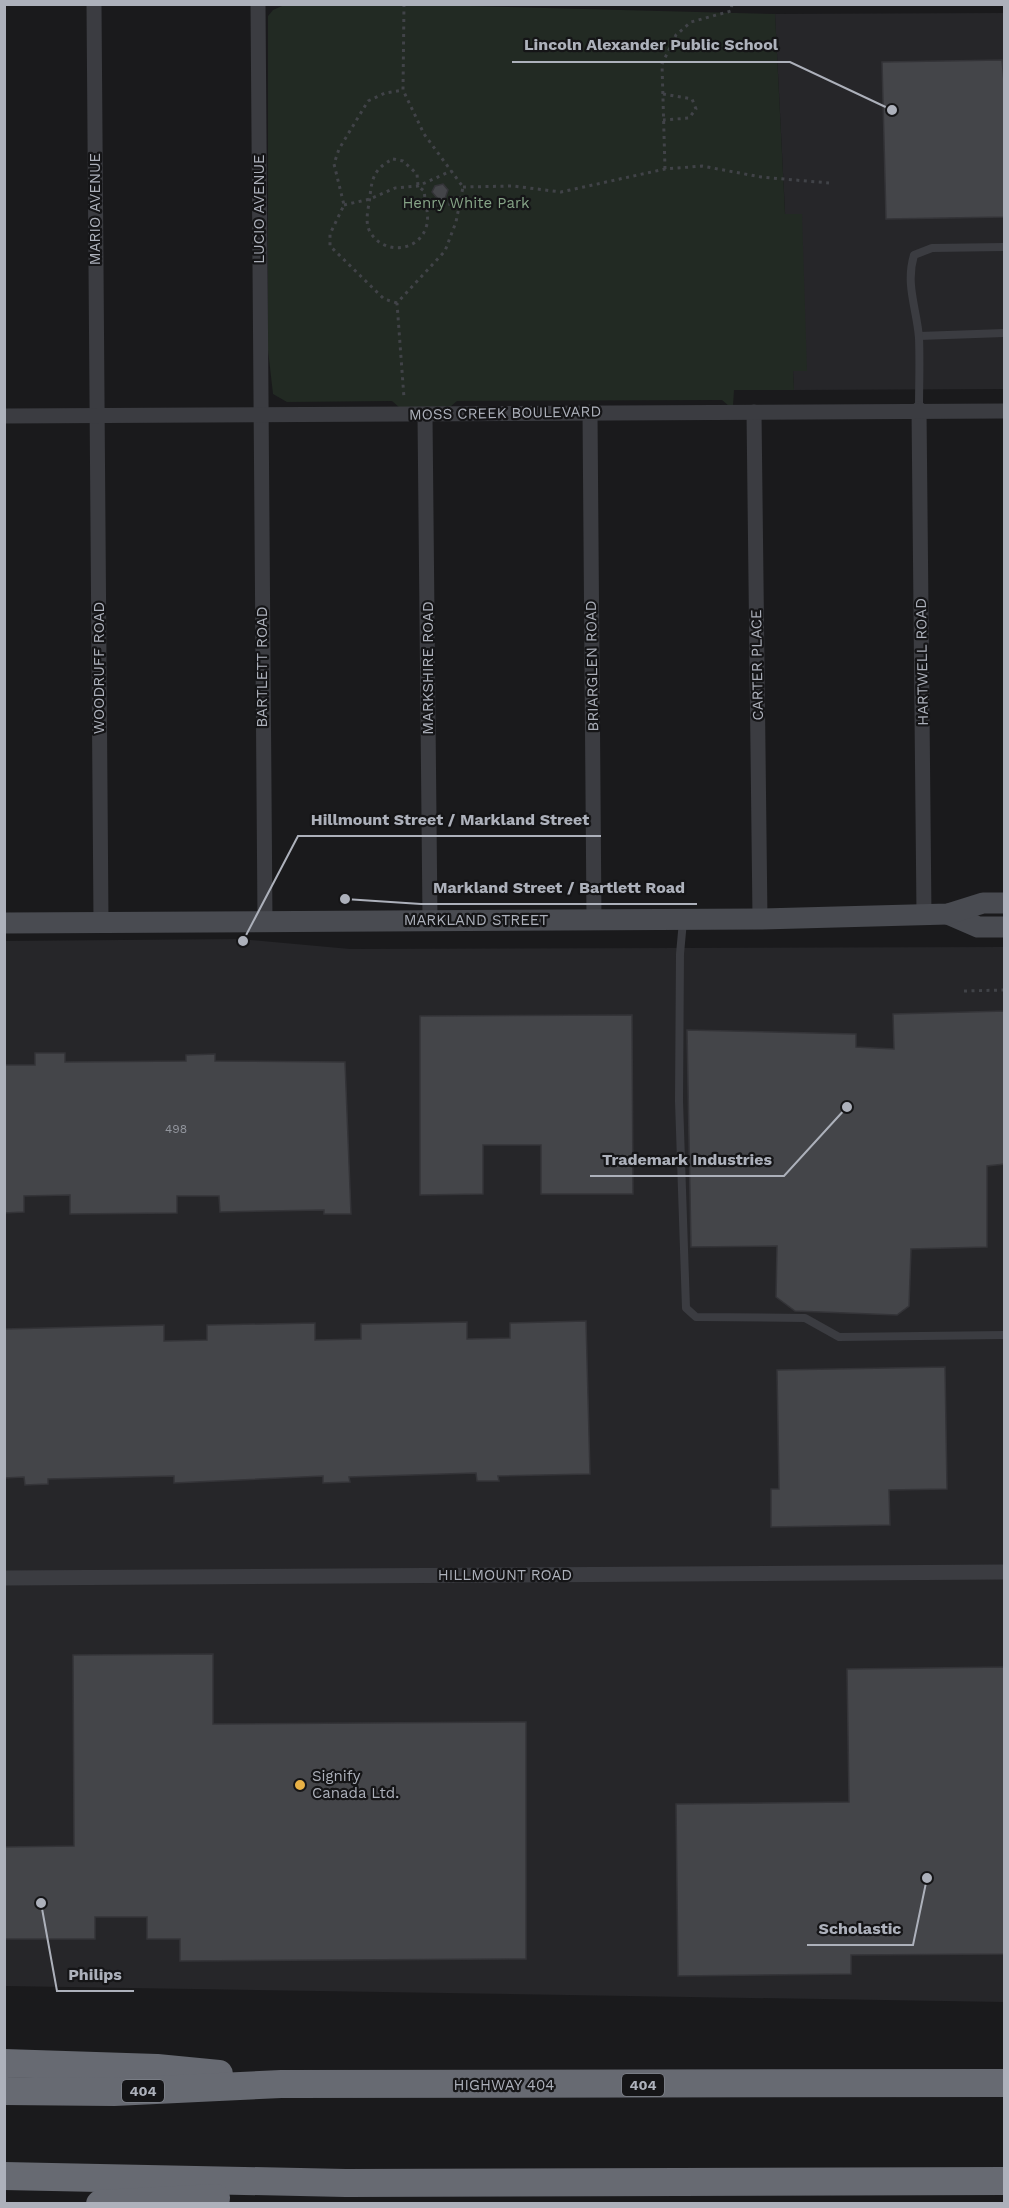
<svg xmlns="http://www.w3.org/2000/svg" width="1009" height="2208" viewBox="0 0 1009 2208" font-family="'Work Sans',sans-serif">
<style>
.built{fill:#262629}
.green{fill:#222a23}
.building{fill:#444549;stroke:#343438;stroke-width:1.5}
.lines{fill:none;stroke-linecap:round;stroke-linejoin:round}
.path{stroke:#414348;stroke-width:3;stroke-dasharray:3 4.5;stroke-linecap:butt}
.lane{stroke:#3b3c41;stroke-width:8}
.street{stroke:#3b3c41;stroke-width:15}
.secondary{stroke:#494b51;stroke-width:21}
.highway{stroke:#676a72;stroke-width:28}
.poi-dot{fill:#e8b146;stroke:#151517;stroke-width:2}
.labels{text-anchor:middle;stroke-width:4.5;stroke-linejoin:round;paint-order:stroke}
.number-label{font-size:12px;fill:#93969e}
.shield{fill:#151517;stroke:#7f828a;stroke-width:1.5}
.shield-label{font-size:14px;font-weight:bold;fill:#adb1bb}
.park-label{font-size:15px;fill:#86a487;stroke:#151517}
.street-label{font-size:15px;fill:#adb1bb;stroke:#151517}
.poi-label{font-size:15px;fill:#adb1bb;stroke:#151517;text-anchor:start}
.leader{fill:none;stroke:#adb1bb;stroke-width:2}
.callout-dot{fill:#adb1bb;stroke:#151517;stroke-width:2}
.callout-label{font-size:16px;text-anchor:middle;font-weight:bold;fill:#adb1bb;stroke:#151517;stroke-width:4.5;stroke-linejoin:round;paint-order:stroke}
</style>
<rect width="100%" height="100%" fill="#1a1a1c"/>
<!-- built -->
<g class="built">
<path d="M 1004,13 L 1004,389 L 794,390 L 775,14 Z"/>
<path d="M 239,939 L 350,949 L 1004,947 L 1004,2002 L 5,1986 L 5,941 Z"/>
</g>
<!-- green -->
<path class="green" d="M 394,4 L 775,14 L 785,214 L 802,214 L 807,371 L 793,371 L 794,390 L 734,390 L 733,406 L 729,406 L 722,400 L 457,401 L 450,407 L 400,408 L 392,401 L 287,402 L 273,394 L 268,350 L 268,16 L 273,10 L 282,6 Z"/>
<!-- building -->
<g class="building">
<path d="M 1002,60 L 1005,92 L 1005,217 L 886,219 L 882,62 Z"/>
<path d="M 443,184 L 448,190 L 443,205 L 432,192 L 435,186 Z"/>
<path d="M 1005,1011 L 1005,1164 L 987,1166 L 987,1247 L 911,1249 L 909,1306 L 897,1315 L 795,1311 L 776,1297 L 777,1246 L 691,1247 L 687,1030 L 856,1034 L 856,1047 L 894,1049 L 893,1014 Z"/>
<path d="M 632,1015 L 633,1194 L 541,1194 L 541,1145 L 483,1145 L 483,1194 L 420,1195 L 420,1016 Z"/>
<path d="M 35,1053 L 65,1053 L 65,1062 L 186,1061 L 186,1055 L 215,1054 L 215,1061 L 345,1062 L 351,1214 L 324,1214 L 324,1210 L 220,1212 L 219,1196 L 177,1196 L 177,1213 L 70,1214 L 70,1195 L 24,1196 L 24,1212 L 4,1213 L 4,1065 L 35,1065 Z"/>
<path d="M 586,1321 L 590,1474 L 498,1476 L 499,1481 L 477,1481 L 476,1473 L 349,1477 L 350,1482 L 323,1483 L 323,1476 L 174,1483 L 174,1476 L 48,1479 L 48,1484 L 25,1485 L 24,1477 L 4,1478 L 4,1329 L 164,1325 L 164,1341 L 207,1340 L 207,1325 L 315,1323 L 315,1340 L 361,1339 L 361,1324 L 467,1322 L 467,1339 L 510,1338 L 510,1323 Z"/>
<path d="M 945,1367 L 947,1489 L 889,1490 L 890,1525 L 771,1527 L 771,1489 L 779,1489 L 777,1370 Z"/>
<path d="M 213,1654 L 213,1724 L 526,1722 L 526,1959 L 180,1961 L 180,1939 L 147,1939 L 147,1917 L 95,1917 L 95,1939 L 4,1939 L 4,1847 L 74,1846 L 73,1655 Z"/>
<path d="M 1005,1667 L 1005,1954 L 851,1955 L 851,1974 L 678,1976 L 676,1804 L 849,1802 L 847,1669 Z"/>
</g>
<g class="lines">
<!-- path -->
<g class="path">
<path d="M 404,4 L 403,90 L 424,134 L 463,187 L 456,222 L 445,251 L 397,303 L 404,398"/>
<path d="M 663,94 L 692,99 L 696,109 L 689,118 L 663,120"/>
<path d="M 393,159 L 403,161 L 417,174 L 418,186 L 424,191 C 425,201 429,214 427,224 C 421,252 384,256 370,232 C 364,221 369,207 370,196 C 372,177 375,168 393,159 Z"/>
<path d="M 665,169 L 662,64 L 676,35 L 691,22 L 731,11 L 732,4"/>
<path d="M 463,187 L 513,186 L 561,192 L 665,169 L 702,166 L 761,177 L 829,183"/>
<path d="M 344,205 L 370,199 L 395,188 L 418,186 L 451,171"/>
<path d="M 426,206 L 448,204 L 459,206"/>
<path d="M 397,303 L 384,299 L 330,246 L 330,234 L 344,205 L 334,164 L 339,149 L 368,101 L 385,93 L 403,90"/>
<path d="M 964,991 L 1004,990"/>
</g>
<!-- lane -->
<g class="lane">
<path d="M 919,336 L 1004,333"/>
<path d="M 919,409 C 919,386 920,362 919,338 C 917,309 905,285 914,255 L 932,248 L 1004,247"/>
<path d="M 683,921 L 680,954 L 679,1101 L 686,1308 L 696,1317 L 805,1318 L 839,1337 L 1004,1335"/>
</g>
<!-- street -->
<g class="street">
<path d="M 94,4 L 101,922"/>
<path d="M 258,4 L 265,921"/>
<path d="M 919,409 L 924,915"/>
<path d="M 590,412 L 594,919"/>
<path d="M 754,412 L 760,919"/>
<path d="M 425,415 L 430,920"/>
<path d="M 4,416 L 1004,411"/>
<path d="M 4,1578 L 1004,1572"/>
</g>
<!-- secondary -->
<g class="secondary">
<path d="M 948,914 L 978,927 L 1004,927"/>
<path d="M 4,923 L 760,919 L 948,914 L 983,903 L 1004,903"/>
</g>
<!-- highway -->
<g class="highway">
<path d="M 4,2063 L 157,2068 L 219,2074"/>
<path d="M 4,2091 L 114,2092 L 281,2084 L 1004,2083"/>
<path d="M 4,2176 L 346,2183 L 1004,2181"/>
<path d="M 100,2204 L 216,2198"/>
</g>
</g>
<!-- markers -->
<circle class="poi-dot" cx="300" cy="1785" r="6"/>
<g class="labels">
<!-- number labels -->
<g class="number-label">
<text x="176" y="1133">498</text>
</g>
<!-- shield labels -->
<g class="shield">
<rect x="622" y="2074" width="42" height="22" rx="4.5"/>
<rect x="122" y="2080" width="42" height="22" rx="4.5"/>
</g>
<g class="shield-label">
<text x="643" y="2090">404</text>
<text x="143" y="2096">404</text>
</g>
<!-- park labels -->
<g class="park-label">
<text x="466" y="208">Henry White Park</text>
</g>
<!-- street labels -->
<g class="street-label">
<text transform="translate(95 209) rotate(-90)" y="5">MARIO AVENUE</text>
<text transform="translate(259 209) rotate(-90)" y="5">LUCIO AVENUE</text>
<text transform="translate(505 413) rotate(-1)" y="5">MOSS CREEK BOULEVARD</text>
<text transform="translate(922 662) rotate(-91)" y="5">HARTWELL ROAD</text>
<text transform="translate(757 665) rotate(-91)" y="5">CARTER PLACE</text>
<text transform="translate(592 666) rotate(-91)" y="5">BRIARGLEN ROAD</text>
<text transform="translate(262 667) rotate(-90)" y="5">BARTLETT ROAD</text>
<text transform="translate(99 668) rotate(-90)" y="5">WOODRUFF ROAD</text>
<text transform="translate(428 668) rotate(-90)" y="5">MARKSHIRE ROAD</text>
<text x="476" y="925">MARKLAND STREET</text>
<text x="505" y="1580">HILLMOUNT ROAD</text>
<text x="504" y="2090">HIGHWAY 404</text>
</g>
<!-- poi labels -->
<g class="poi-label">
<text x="312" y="1781">Signify<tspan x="312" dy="17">Canada Ltd.</tspan></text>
</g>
</g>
<!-- callouts -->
<path class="leader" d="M892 110L790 62H512M243 941L298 836H601M345 899L421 904H697M847 1107L784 1176H590M927 1878L913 1945H807M41 1903L57 1991H134"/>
<g class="callout-dot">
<circle cx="892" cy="110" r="6"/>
<circle cx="243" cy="941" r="6"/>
<circle cx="345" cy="899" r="6"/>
<circle cx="847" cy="1107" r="6"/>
<circle cx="927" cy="1878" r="6"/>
<circle cx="41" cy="1903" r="6"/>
</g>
<g class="callout-label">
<text x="651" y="50">Lincoln Alexander Public School</text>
<text x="450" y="825">Hillmount Street / Markland Street</text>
<text x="559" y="893">Markland Street / Bartlett Road</text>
<text x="687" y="1165">Trademark Industries</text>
<text x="860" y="1934">Scholastic</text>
<text x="95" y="1980">Philips</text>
</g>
<!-- border -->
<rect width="1009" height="2208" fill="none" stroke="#adb1bb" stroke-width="12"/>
</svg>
